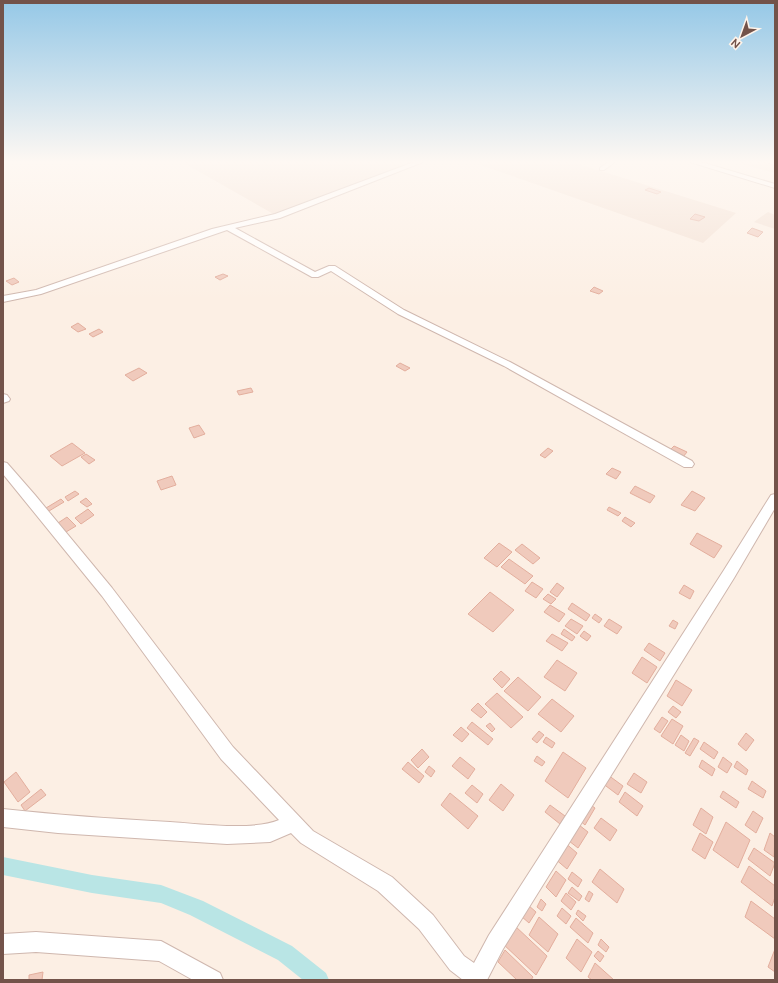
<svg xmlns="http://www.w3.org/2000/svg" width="778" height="983" viewBox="0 0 778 983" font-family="Ubuntu,sans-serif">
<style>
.residential{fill:#f3e0d3}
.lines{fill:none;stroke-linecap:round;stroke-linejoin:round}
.canal{fill:#b9e5e5;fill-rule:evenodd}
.building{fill:#f0cabc;stroke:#e3ae9d}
.minor-casing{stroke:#cfb7ae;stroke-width:2}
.minor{fill:#fff;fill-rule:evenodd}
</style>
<rect width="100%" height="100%" fill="#fcefe4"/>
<!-- residential -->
<g class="residential">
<path d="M 182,162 L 420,162 L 277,216 Z"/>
<path d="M 472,162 L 572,162 L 736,213 L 703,243 Z"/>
<path d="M 735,162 L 775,162 L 775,173 Z"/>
<path d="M 768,212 L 775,215 L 775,229 L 754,222 Z"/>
</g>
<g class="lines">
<!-- canal -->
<path class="canal" d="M 3,857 L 92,875 L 161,885 L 203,901 L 292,946 L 326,973 L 329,980 L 303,980 L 278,960 L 190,915 L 161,903 L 92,893 L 3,875 Z"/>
</g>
<!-- building -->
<g class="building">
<path d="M 649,188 L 661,192 L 657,194 L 645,190 Z"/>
<path d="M 695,214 L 705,217 L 699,221 L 690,219 Z"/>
<path d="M 752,228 L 763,232 L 758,237 L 747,233 Z"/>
<path d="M 223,274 L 228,276 L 220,280 L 215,277 Z"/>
<path d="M 14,278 L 19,282 L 12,285 L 6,281 Z"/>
<path d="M 594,287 L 603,291 L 599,294 L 590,291 Z"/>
<path d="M 78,323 L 86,329 L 78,332 L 71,327 Z"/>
<path d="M 99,329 L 103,332 L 93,337 L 89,334 Z"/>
<path d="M 400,363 L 410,368 L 405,371 L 396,366 Z"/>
<path d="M 139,368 L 147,373 L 133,381 L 125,375 Z"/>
<path d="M 251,388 L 253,392 L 239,395 L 237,391 Z"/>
<path d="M 199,425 L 205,434 L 194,438 L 189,428 Z"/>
<path d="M 72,443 L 85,453 L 62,466 L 50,456 Z"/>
<path d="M 674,446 L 687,452 L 683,457 L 670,450 Z"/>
<path d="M 548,448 L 553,451 L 545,458 L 540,455 Z"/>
<path d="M 86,454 L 95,460 L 89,464 L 81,457 Z"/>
<path d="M 612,468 L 621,472 L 616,479 L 606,474 Z"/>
<path d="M 172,476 L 176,485 L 161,490 L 157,481 Z"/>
<path d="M 635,486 L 655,496 L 650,503 L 630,493 Z"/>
<path d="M 75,491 L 79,494 L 68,501 L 65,497 Z"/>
<path d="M 692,491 L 705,498 L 695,511 L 681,505 Z"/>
<path d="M 86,498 L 92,504 L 87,507 L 80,502 Z"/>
<path d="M 61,499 L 64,502 L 49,511 L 46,508 Z"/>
<path d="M 609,507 L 621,513 L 618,516 L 607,510 Z"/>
<path d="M 88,509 L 94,515 L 81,524 L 75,518 Z"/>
<path d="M 67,517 L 76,526 L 66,532 L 58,523 Z"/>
<path d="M 625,517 L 635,523 L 631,527 L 622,521 Z"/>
<path d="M 697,533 L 722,546 L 714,558 L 690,544 Z"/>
<path d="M 499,543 L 512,552 L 497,567 L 484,558 Z"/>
<path d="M 522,544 L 540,558 L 533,564 L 515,550 Z"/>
<path d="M 509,559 L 533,576 L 525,584 L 501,567 Z"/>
<path d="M 532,582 L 543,589 L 536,598 L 525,591 Z"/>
<path d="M 557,583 L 564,588 L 557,597 L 550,592 Z"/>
<path d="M 684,585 L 694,591 L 690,599 L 679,593 Z"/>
<path d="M 490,592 L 514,610 L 493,632 L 468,614 Z"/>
<path d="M 548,594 L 556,599 L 551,604 L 543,599 Z"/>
<path d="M 572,603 L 590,615 L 586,621 L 568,609 Z"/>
<path d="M 550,605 L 565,614 L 559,622 L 544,612 Z"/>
<path d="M 595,614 L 602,619 L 599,623 L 592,618 Z"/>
<path d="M 571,619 L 583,626 L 577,634 L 565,626 Z"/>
<path d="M 609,619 L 622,627 L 617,634 L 604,626 Z"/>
<path d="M 673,620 L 678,623 L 675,629 L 669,626 Z"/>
<path d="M 564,629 L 575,637 L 572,641 L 561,634 Z"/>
<path d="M 584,631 L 591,636 L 587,641 L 580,636 Z"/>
<path d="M 552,634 L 568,643 L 562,651 L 546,641 Z"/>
<path d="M 649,643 L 665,653 L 660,661 L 644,650 Z"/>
<path d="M 642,657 L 657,667 L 647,683 L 632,673 Z"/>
<path d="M 557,660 L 577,673 L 565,691 L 544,677 Z"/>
<path d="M 501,671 L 510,679 L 502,688 L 493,679 Z"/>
<path d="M 518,677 L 541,697 L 528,711 L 504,691 Z"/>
<path d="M 676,680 L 692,690 L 682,706 L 667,696 Z"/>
<path d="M 497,693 L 523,717 L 511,728 L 485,704 Z"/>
<path d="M 552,699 L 574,716 L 561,732 L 538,714 Z"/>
<path d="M 478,703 L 487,712 L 481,718 L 471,710 Z"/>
<path d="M 673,706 L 681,712 L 676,718 L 668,712 Z"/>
<path d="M 662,717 L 668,721 L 660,733 L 654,729 Z"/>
<path d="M 672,719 L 683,726 L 673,744 L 661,736 Z"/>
<path d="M 472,722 L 493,739 L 488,745 L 467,728 Z"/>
<path d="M 490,723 L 495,729 L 492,732 L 486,726 Z"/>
<path d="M 461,727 L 469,734 L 462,742 L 453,735 Z"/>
<path d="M 539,731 L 544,735 L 537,743 L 532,739 Z"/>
<path d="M 746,733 L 754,740 L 746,751 L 738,744 Z"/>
<path d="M 681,735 L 689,741 L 684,751 L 675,745 Z"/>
<path d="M 546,737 L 555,743 L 552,748 L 543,742 Z"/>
<path d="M 694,738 L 699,741 L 690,756 L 685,753 Z"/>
<path d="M 704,742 L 718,752 L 714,759 L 700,749 Z"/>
<path d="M 422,749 L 429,757 L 418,768 L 411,760 Z"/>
<path d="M 563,752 L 586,768 L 568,798 L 545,781 Z"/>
<path d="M 537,756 L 545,762 L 542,766 L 534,761 Z"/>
<path d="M 460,757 L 475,769 L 468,779 L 452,766 Z"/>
<path d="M 723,757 L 732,764 L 727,773 L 718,767 Z"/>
<path d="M 702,760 L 715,769 L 712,776 L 699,767 Z"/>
<path d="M 737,761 L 748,770 L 746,775 L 734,767 Z"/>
<path d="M 408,762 L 424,776 L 419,783 L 402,769 Z"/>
<path d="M 429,766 L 435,771 L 431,777 L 425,772 Z"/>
<path d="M 16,772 L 30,792 L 18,802 L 4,782 Z"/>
<path d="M 634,773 L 647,782 L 641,793 L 627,784 Z"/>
<path d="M 608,775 L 623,786 L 618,795 L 602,783 Z"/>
<path d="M 752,781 L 766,791 L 763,798 L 748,789 Z"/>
<path d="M 501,784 L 514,795 L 503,811 L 489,800 Z"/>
<path d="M 472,785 L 483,794 L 477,803 L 465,793 Z"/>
<path d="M 41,789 L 46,795 L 25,811 L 21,805 Z"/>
<path d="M 723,791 L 739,802 L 736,808 L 720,797 Z"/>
<path d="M 625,792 L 643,806 L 637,816 L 619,802 Z"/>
<path d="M 450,793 L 478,816 L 468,829 L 441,805 Z"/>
<path d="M 588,803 L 595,808 L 585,825 L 578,819 Z"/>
<path d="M 550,805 L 565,816 L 560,824 L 545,812 Z"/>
<path d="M 701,808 L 713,817 L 706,834 L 693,825 Z"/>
<path d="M 753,811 L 763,818 L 756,833 L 745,825 Z"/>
<path d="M 601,818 L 617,830 L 610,841 L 594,828 Z"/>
<path d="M 726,822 L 750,840 L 738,868 L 713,850 Z"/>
<path d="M 579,825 L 588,832 L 578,848 L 569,841 Z"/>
<path d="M 700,833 L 713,842 L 705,859 L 692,850 Z"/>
<path d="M 770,833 L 775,837 L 774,857 L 764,850 Z"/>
<path d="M 564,842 L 577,853 L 567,869 L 554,858 Z"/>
<path d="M 754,848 L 775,863 L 770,876 L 748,859 Z"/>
<path d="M 749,866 L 775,886 L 775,897 L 772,906 L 741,882 Z"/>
<path d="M 600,869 L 624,889 L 617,903 L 592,882 Z"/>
<path d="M 556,871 L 566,880 L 556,897 L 546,887 Z"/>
<path d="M 572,872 L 582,880 L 578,887 L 568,879 Z"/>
<path d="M 572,887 L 582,896 L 579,901 L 568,893 Z"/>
<path d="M 589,891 L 593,894 L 589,902 L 585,899 Z"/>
<path d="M 566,893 L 576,902 L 571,910 L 561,901 Z"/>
<path d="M 541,899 L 546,904 L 542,911 L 537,907 Z"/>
<path d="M 751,901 L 775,919 L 775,939 L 745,917 Z"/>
<path d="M 528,905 L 536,912 L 529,923 L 521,916 Z"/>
<path d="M 562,908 L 571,916 L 566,924 L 557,916 Z"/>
<path d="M 578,910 L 586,916 L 583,921 L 576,914 Z"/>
<path d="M 539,917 L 558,934 L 548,952 L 529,935 Z"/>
<path d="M 576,918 L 593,933 L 588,943 L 570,927 Z"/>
<path d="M 514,925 L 547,956 L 536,975 L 502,943 Z"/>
<path d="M 577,939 L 592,952 L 581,972 L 566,958 Z"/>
<path d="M 601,939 L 609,947 L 606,952 L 598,945 Z"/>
<path d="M 775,949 L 775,972 L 768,967 Z"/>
<path d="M 505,950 L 533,977 L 531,980 L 517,980 L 498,962 Z"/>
<path d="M 598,951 L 604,956 L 600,962 L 594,956 Z"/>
<path d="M 595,963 L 614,980 L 592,980 L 588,977 Z"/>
<path d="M 43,972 L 42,980 L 29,980 L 29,975 Z"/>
</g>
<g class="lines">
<!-- minor casing -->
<g class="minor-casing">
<g id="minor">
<path d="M 414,162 L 423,162 L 280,218 L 235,228 L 315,272 L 329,266 L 335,266 L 404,310 L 510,362 L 692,461 L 694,464 L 692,467 L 684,467 L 504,366 L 398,314 L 331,271 L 318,277 L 312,277 L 227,230 L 41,294 L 3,302 L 3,296 L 36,290 L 212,229 L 275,214 Z"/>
<path d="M 608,162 L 615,162 L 604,170 L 600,170 L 600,168 Z"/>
<path d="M 690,162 L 701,162 L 775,184 L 775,188 Z"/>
<path d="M 768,162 L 775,162 L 775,165 L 769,163 Z"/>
<path d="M 3,394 L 7,395 L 10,399 L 9,401 L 3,403 Z"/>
<path d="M 3,462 L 7,463 L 35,495 L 112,588 L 233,747 L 313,831 L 392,877 L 433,915 L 464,956 L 474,963 L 489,935 L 724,570 L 771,495 L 775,494 L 775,508 L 734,578 L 503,949 L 487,980 L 463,980 L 450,970 L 419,929 L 378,891 L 301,843 L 291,833 L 270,842 L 227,844 L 58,833 L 3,827 L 3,809 C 59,815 114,819 170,822 C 199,824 253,831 279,820 L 221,759 L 102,596 L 3,474 Z"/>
<path d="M 36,932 L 161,941 L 220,973 L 223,980 L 193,980 L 159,961 L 36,952 L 3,954 L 3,934 Z"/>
</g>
</g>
<!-- minor -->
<use href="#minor" class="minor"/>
</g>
<!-- sky -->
<linearGradient id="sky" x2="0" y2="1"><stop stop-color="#95c8e7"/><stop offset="0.54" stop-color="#fef8f3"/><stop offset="1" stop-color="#fef8f3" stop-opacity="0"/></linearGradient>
<rect width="778" height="300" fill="url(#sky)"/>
<!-- border -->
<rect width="778" height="983" fill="none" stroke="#73534a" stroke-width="8"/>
<!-- north arrow -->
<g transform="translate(742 36) rotate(221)" stroke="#fff4ea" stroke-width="3" paint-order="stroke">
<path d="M0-3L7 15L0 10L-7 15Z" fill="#73534a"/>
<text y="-6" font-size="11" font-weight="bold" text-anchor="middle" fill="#73534a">N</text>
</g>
</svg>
